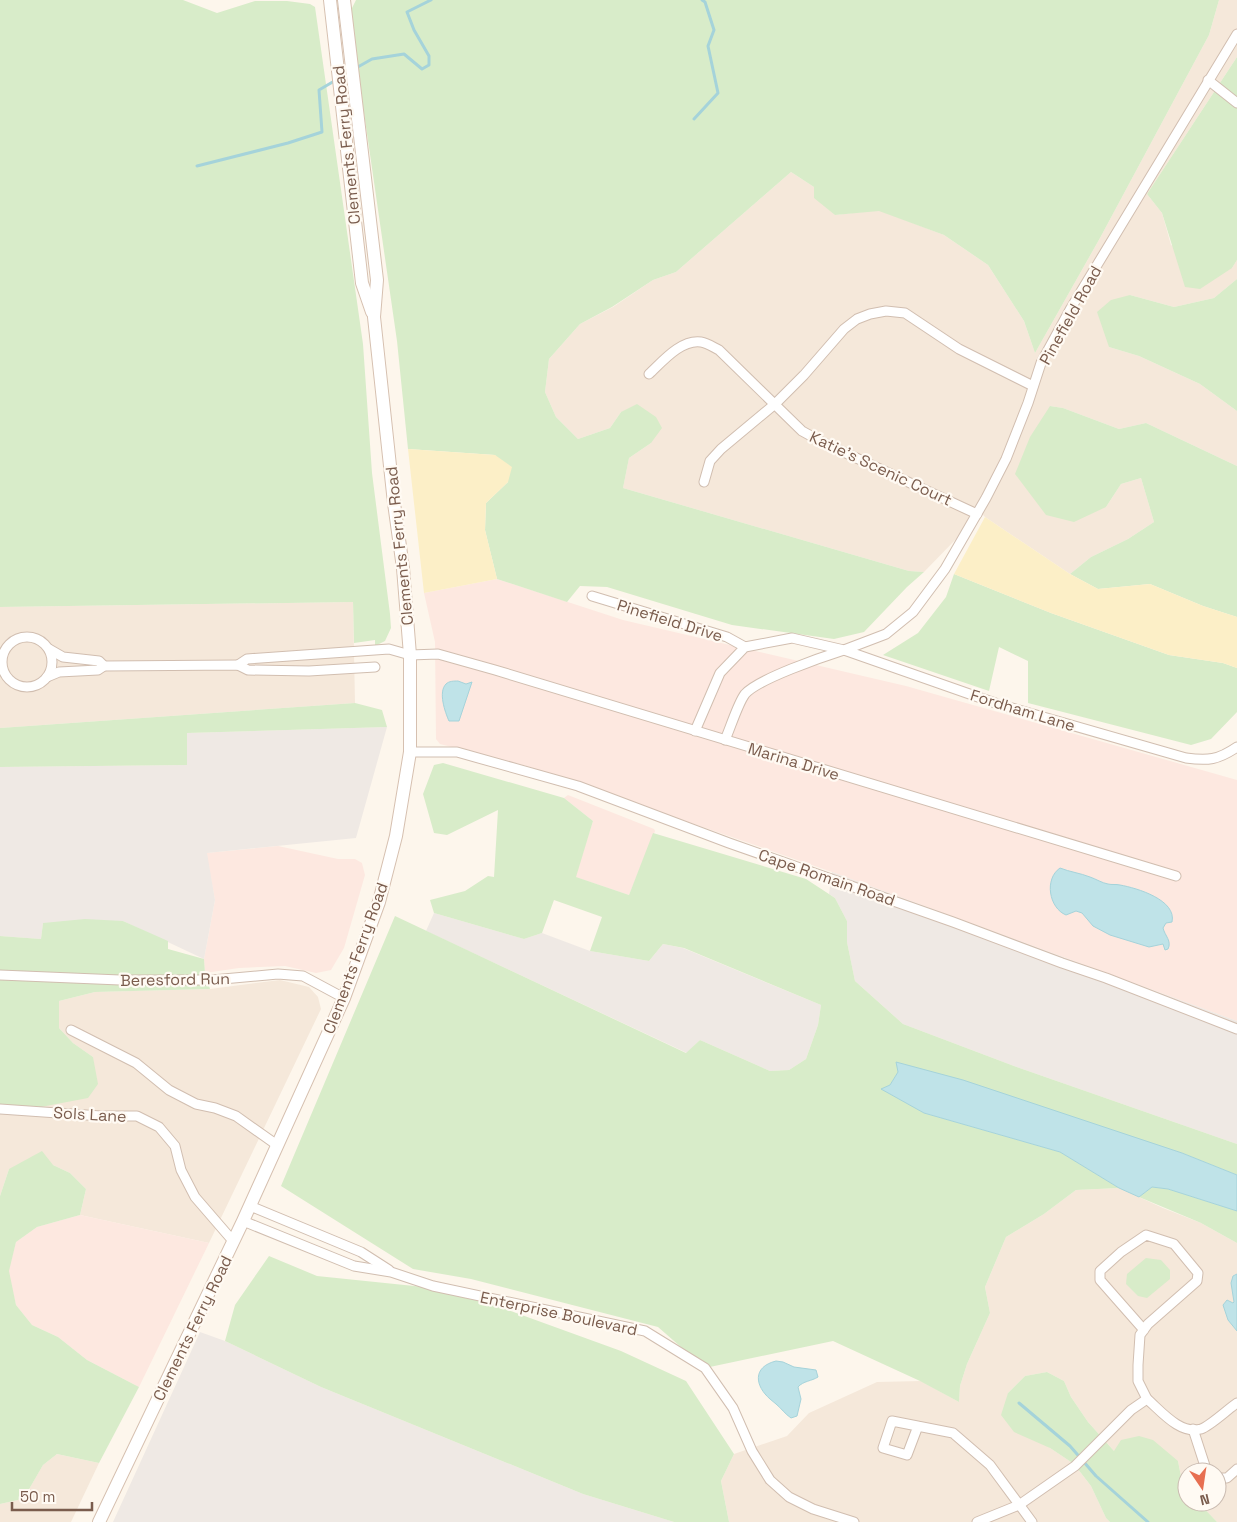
<svg xmlns="http://www.w3.org/2000/svg" width="1237" height="1522" viewBox="0 0 1237 1522" font-family="'Space Grotesk',sans-serif">
<style>
.residential{fill:#f5e8da}
.commercial{fill:#fde8e0}
.industrial{fill:#efe9e4}
.green{fill:#d8ecc9}
.sand{fill:#fcefc7}
.water{fill:#bfe3e8;stroke:#a5d3da}
.lines{fill:none;stroke-linecap:round;stroke-linejoin:round}
.stream{stroke:#a5d3da;stroke-width:3}
.minor-casing{stroke:#d1beb0;stroke-width:11}
.secondary-casing{stroke:#d6c0b0;stroke-width:14}
.minor{stroke:#fff;stroke-width:9}
.secondary{stroke:#fff;stroke-width:12}
.labels{text-anchor:middle;stroke-width:4.5;stroke-linejoin:round;paint-order:stroke}
.street-label{font-size:16px;fill:#7a5c4d;stroke:#fffaf3}
</style>
<rect width="100%" height="100%" fill="#fdf6ec"/>
<!-- residential -->
<g class="residential">
<path d="M 1219,0 L 1237,0 L 1237,57 L 1147,194 L 1162,213 L 1171,245 L 1232,268 L 1237,260 L 1237,279 L 1214,298 L 1174,307 L 1130,295 L 1109,347 L 1139,356 L 1200,384 L 1237,411 L 1237,466 L 1146,423 L 1119,429 L 1063,408 L 1050,406 L 1106,507 L 1121,484 L 1141,478 L 1154,522 L 1128,539 L 1091,557 L 1070,574 L 985,517 L 975,506 L 958,537 L 924,572 L 909,571 L 623,488 L 629,458 L 651,443 L 621,412 L 610,428 L 578,439 L 556,417 L 545,392 L 549,359 L 580,324 L 613,307 L 653,280 L 676,272 L 791,172 L 814,187 L 835,215 L 879,210 L 944,235 L 988,265 L 1024,321 L 1035,353 L 1100,238 L 1209,35 Z"/>
<path d="M 353,602 L 355,703 L 0,728 L 0,607 Z"/>
<path d="M 280,980 L 309,987 L 318,997 L 321,1009 L 209,1243 L 80,1215 L 86,1189 L 70,1173 L 53,1165 L 9,1169 L 0,1196 L 0,1105 L 93,1057 L 73,1043 L 59,1028 L 59,1001 L 95,992 L 210,989 Z"/>
<path d="M 1119,1188 L 1163,1208 L 1201,1223 L 1237,1243 L 1237,1522 L 1217,1522 L 1198,1502 L 1217,1502 L 1217,1472 L 1187,1472 L 1187,1491 L 1183,1487 L 1178,1461 L 1114,1451 L 1088,1422 L 1071,1397 L 1064,1381 L 1047,1372 L 1025,1376 L 1008,1393 L 1050,1448 L 1074,1464 L 1091,1486 L 1106,1518 L 1110,1522 L 729,1522 L 721,1481 L 734,1454 L 787,1436 L 809,1413 L 877,1382 L 921,1381 L 959,1402 L 960,1386 L 967,1364 L 990,1313 L 985,1287 L 1006,1237 L 1044,1214 L 1076,1190 Z"/>
<path d="M 57,1454 L 99,1463 L 71,1522 L 0,1522 L 0,1504 L 18,1500 L 28,1491 L 43,1465 Z"/>
</g>
<!-- commercial -->
<g class="commercial">
<path d="M 497,579 L 623,620 L 906,686 L 1237,780 L 1237,1021 L 832,872 L 527,766 L 440,744 L 436,739 L 435,642 L 424,593 Z"/>
<path d="M 568,795 L 654,829 L 655,831 L 629,895 L 575,877 L 593,821 L 564,798 Z"/>
<path d="M 278,846 L 338,859 L 355,859 L 362,863 L 365,875 L 344,948 L 331,970 L 316,973 L 285,966 L 239,968 L 205,973 L 204,959 L 215,900 L 206,853 Z"/>
<path d="M 80,1215 L 209,1243 L 139,1387 L 87,1360 L 58,1337 L 32,1325 L 16,1305 L 8,1271 L 16,1242 L 37,1227 Z"/>
</g>
<!-- industrial -->
<g class="industrial">
<path d="M 387,727 L 356,838 L 207,853 L 215,900 L 204,959 L 123,921 L 43,923 L 41,939 L 0,936 L 0,767 L 187,765 L 187,733 Z"/>
<path d="M 832,872 L 1237,1021 L 1237,1144 L 1014,1066 L 903,1024 L 855,981 L 847,942 L 847,921 L 835,898 L 829,894 Z"/>
<path d="M 434,913 L 524,939 L 542,933 L 590,951 L 649,961 L 663,944 L 683,948 L 821,1005 L 818,1025 L 806,1059 L 789,1070 L 770,1071 L 700,1040 L 687,1053 L 426,931 Z"/>
<path d="M 200,1332 L 225,1341 L 321,1387 L 583,1494 L 674,1522 L 113,1522 Z"/>
</g>
<!-- green -->
<g class="green">
<path d="M 0,0 L 183,0 L 217,13 L 255,1 L 287,1 L 310,4 L 315,7 L 363,344 L 372,473 L 390,614 L 391,628 L 385,641 L 375,646 L 375,640 L 354,643 L 353,602 L 0,607 Z"/>
<path d="M 356,0 L 1219,0 L 1209,35 L 1100,238 L 1035,353 L 1024,321 L 988,265 L 944,235 L 879,211 L 835,215 L 814,198 L 814,187 L 791,172 L 676,272 L 653,280 L 612,307 L 580,324 L 549,359 L 545,392 L 556,417 L 578,439 L 610,428 L 621,412 L 637,404 L 656,417 L 662,428 L 651,443 L 629,458 L 623,488 L 909,571 L 924,572 L 907,587 L 864,632 L 834,639 L 732,625 L 607,587 L 580,586 L 567,602 L 497,579 L 485,530 L 486,503 L 508,482 L 495,455 L 408,449 L 397,341 L 351,23 L 351,10 Z"/>
<path d="M 1237,57 L 1237,260 L 1232,268 L 1200,289 L 1185,287 L 1162,213 L 1147,194 Z"/>
<path d="M 1237,279 L 1237,411 L 1200,384 L 1139,356 L 1109,347 L 1097,312 L 1111,300 L 1130,295 L 1174,307 L 1214,298 Z"/>
<path d="M 1050,406 L 1063,408 L 1119,429 L 1146,423 L 1237,466 L 1237,617 L 1203,606 L 1150,584 L 1098,589 L 1070,574 L 1091,557 L 1128,539 L 1154,522 L 1141,478 L 1121,484 L 1106,507 L 1074,522 L 1046,515 L 1015,474 L 1030,437 Z"/>
<path d="M 954,574 L 1051,613 L 1169,655 L 1223,663 L 1237,668 L 1237,712 L 1211,739 L 1191,745 L 1028,703 L 1028,661 L 999,647 L 989,691 L 883,655 L 918,633 L 946,597 Z"/>
<path d="M 355,703 L 382,710 L 387,727 L 187,733 L 187,765 L 0,767 L 0,728 Z"/>
<path d="M 443,763 L 564,798 L 593,821 L 576,877 L 629,895 L 653,833 L 806,879 L 835,898 L 847,921 L 847,942 L 855,981 L 903,1024 L 1014,1066 L 1237,1144 L 1237,1175 L 1182,1153 L 898,1072 L 890,1085 L 882,1089 L 924,1113 L 1060,1152 L 1119,1188 L 1076,1190 L 1044,1214 L 1006,1237 L 985,1287 L 990,1313 L 967,1364 L 960,1386 L 959,1402 L 920,1381 L 833,1341 L 705,1368 L 658,1327 L 471,1279 L 413,1269 L 281,1186 L 395,916 L 686,1053 L 700,1040 L 770,1071 L 789,1070 L 806,1059 L 818,1025 L 821,1005 L 684,948 L 663,944 L 649,961 L 590,951 L 602,917 L 554,900 L 542,933 L 524,939 L 434,913 L 430,900 L 465,891 L 488,876 L 494,877 L 498,810 L 447,835 L 434,833 L 423,794 L 434,765 Z"/>
<path d="M 85,919 L 123,921 L 168,941 L 168,949 L 204,959 L 205,973 L 210,989 L 95,992 L 59,1001 L 59,1028 L 73,1043 L 93,1057 L 98,1084 L 88,1098 L 25,1110 L 0,1109 L 0,936 L 41,939 L 43,923 Z"/>
<path d="M 42,1151 L 53,1165 L 70,1173 L 86,1189 L 80,1215 L 37,1227 L 16,1242 L 9,1271 L 16,1305 L 32,1325 L 58,1337 L 87,1360 L 139,1387 L 99,1463 L 57,1454 L 43,1465 L 28,1491 L 18,1500 L 0,1504 L 0,1196 L 9,1169 Z"/>
<path d="M 1152,1187 L 1168,1189 L 1237,1211 L 1237,1243 L 1201,1223 L 1139,1197 Z"/>
<path d="M 269,1256 L 317,1276 L 453,1290 L 621,1351 L 686,1381 L 734,1454 L 721,1481 L 729,1522 L 674,1522 L 583,1494 L 321,1387 L 225,1341 L 235,1305 Z"/>
<path d="M 1146,1258 L 1161,1260 L 1170,1270 L 1170,1279 L 1147,1298 L 1138,1296 L 1126,1284 L 1127,1274 Z"/>
<path d="M 1047,1372 L 1064,1381 L 1071,1397 L 1088,1422 L 1114,1451 L 1121,1440 L 1139,1436 L 1153,1440 L 1178,1461 L 1183,1487 L 1187,1491 L 1187,1502 L 1198,1502 L 1217,1522 L 1110,1522 L 1106,1518 L 1091,1486 L 1074,1464 L 1050,1448 L 1014,1432 L 1001,1415 L 1008,1393 L 1025,1376 Z"/>
</g>
<!-- sand -->
<g class="sand">
<path d="M 408,449 L 495,455 L 512,467 L 508,482 L 486,503 L 485,530 L 497,579 L 424,593 Z"/>
<path d="M 985,517 L 1070,574 L 1098,589 L 1150,584 L 1203,606 L 1237,617 L 1237,668 L 1223,663 L 1169,655 L 1051,613 L 954,574 Z"/>
</g>
<!-- water -->
<g class="water">
<path d="M 458,681 L 466,684 L 472,682 L 459,721 L 449,721 C 445,712 438,692 446,684 C 449,681 454,681 458,681 Z"/>
<path d="M 1060,868 C 1070,872 1080,873 1090,877 C 1096,879 1102,883 1108,884 C 1112,885 1116,884 1120,885 C 1137,888 1177,900 1172,922 L 1166,923 L 1163,928 C 1165,936 1172,941 1168,949 L 1165,950 L 1163,944 L 1149,947 L 1110,935 L 1093,926 L 1082,913 L 1076,911 L 1066,915 C 1049,908 1044,879 1060,868 Z"/>
<path d="M 896,1062 L 963,1080 L 1182,1153 L 1237,1175 L 1237,1211 L 1168,1189 L 1152,1187 L 1139,1197 L 1119,1188 L 1060,1152 L 924,1113 L 881,1089 L 890,1085 L 898,1072 Z"/>
<path d="M 1237,1274 L 1237,1331 L 1228,1320 L 1223,1305 L 1227,1300 L 1233,1303 L 1234,1302 L 1231,1283 L 1233,1276 Z"/>
<path d="M 776,1361 L 783,1362 L 794,1367 L 816,1370 L 818,1377 C 812,1381 803,1381 798,1387 L 801,1399 L 797,1416 L 791,1418 C 785,1414 781,1408 776,1404 C 774,1402 772,1401 770,1399 C 755,1386 752,1367 776,1361 Z"/>
</g>
<g class="lines">
<!-- stream -->
<g class="stream">
<path d="M 356,68 L 372,59 L 404,54 L 422,69 L 429,65 L 429,56 L 414,30 L 407,12 L 431,0"/>
<path d="M 694,119 L 718,93 L 708,46 L 714,30 L 705,2 L 702,0"/>
<path d="M 197,166 L 288,143 L 322,132 L 319,90 L 336,80"/>
<path d="M 1019,1403 L 1070,1446 L 1096,1476 L 1148,1522"/>
</g>
<!-- minor casing -->
<g class="minor-casing">
<g id="minor">
<path d="M 1208,80 L 1237,103"/>
<path d="M 649,374 C 662,362 681,339 701,342 C 707,343 713,347 719,350 L 802,431 L 822,442 L 977,514"/>
<path d="M 704,482 L 710,461 L 721,449 L 775,404 L 804,375 L 844,329 L 857,319 L 870,314 L 886,311 L 905,313 L 959,349 L 1033,386"/>
<path d="M 592,596 L 727,637 L 745,647"/>
<circle cx="27" cy="662" r="25"/>
<path d="M 49,649 L 63,657 L 99,661 L 104,666"/>
<path d="M 238,665 L 247,659 L 389,649 L 410,655 L 438,654 L 495,670 L 1176,876"/>
<path d="M 47,677 L 59,672 L 98,670 L 104,666 L 238,665 L 248,670 L 309,671 L 375,667"/>
<path d="M 695,731 L 720,673 L 745,647 L 792,638 L 844,650 L 886,634 L 913,612 L 945,569 L 986,498 L 1006,459 L 1028,403 L 1041,363 L 1071,308 L 1237,34"/>
<path d="M 725,740 C 730,729 738,703 745,694 C 758,679 822,657 844,650 L 998,704 L 1186,758 C 1208,761 1218,760 1237,747"/>
<path d="M 410,752 L 457,752 L 578,786 L 729,843 L 953,922 L 1062,963 L 1106,978 L 1237,1029"/>
<path d="M 0,975 L 120,980 L 212,980 L 278,974 L 303,976 L 344,998"/>
<path d="M 71,1030 L 136,1063 L 169,1090 L 196,1104 L 215,1108 L 236,1116 L 277,1145"/>
<path d="M 0,1109 L 101,1116 L 137,1116 L 159,1127 L 175,1146 L 181,1170 L 195,1197 L 233,1241"/>
<path d="M 250,1206 L 361,1252 L 389,1270"/>
<path d="M 243,1221 L 354,1266 L 391,1272 L 433,1286 L 645,1331 L 705,1368 L 733,1408 L 752,1451 L 770,1480 L 789,1497 L 813,1509 L 854,1522"/>
<path d="M 1147,1399 C 1161,1411 1180,1435 1201,1429 C 1210,1426 1228,1409 1237,1403"/>
<path d="M 918,1426 L 907,1455 L 883,1448 L 892,1421 L 953,1433 L 990,1465 L 1032,1522"/>
<path d="M 1193,1429 L 1206,1469 L 1209,1472"/>
<path d="M 1217,1478 L 1227,1478 L 1237,1469"/>
<path d="M 977,1522 L 1019,1505 L 1075,1466 L 1131,1410 L 1147,1399 L 1138,1381 L 1138,1365 L 1140,1335 L 1148,1324 L 1197,1281 L 1198,1273 L 1174,1244 L 1146,1235 L 1121,1252 L 1100,1271 L 1100,1280 L 1144,1330"/>
</g>
</g>
<!-- secondary casing -->
<g class="secondary-casing">
<g id="secondary">
<path d="M 330,0 L 362,283 L 372,312"/>
<path d="M 99,1522 L 243,1221 L 344,998 L 379,902 L 396,836 L 410,752 L 410,655 L 403,568 L 394,503 L 374,317 L 377,280 L 344,0"/>
</g>
</g>
<!-- minor -->
<use href="#minor" class="minor"/>
<!-- secondary -->
<use href="#secondary" class="secondary"/>
</g>
<g class="labels">
<!-- street labels -->
<g class="street-label">
<text transform="translate(346 145) rotate(-96)" y="6">Clements Ferry Road</text>
<text transform="translate(1070 315) rotate(-61)" y="6">Pinefield Road</text>
<text transform="translate(881 468) rotate(25)" y="6">Katie's Scenic Court</text>
<text transform="translate(399 546) rotate(-96)" y="6">Clements Ferry Road</text>
<text transform="translate(670 620) rotate(17)" y="6">Pinefield Drive</text>
<text transform="translate(1023 710) rotate(17)" y="6">Fordham Lane</text>
<text transform="translate(794 761) rotate(17)" y="6">Marina Drive</text>
<text transform="translate(827 877) rotate(19)" y="6">Cape Romain Road</text>
<text transform="translate(355 958) rotate(-70)" y="6">Clements Ferry Road</text>
<text transform="translate(175 979) rotate(-1)" y="6">Beresford Run</text>
<text transform="translate(90 1114) rotate(3)" y="6">Sols Lane</text>
<text transform="translate(559 1313) rotate(12)" y="6">Enterprise Boulevard</text>
<text transform="translate(192 1328) rotate(-64)" y="6">Clements Ferry Road</text>
</g>
</g>
<!-- north arrow -->
<g transform="translate(1202 1487) rotate(167)"><circle r="24" fill="#fffaf3" stroke="#cabbb1"/>
<path d="M0-4L9 19L0 12L-9 19Z" fill="#e76f51"/>
<text y="-8" font-size="14" font-weight="bold" text-anchor="middle" fill="#7a5c4d">N</text>
</g>
<!-- scale -->
<path d="M12 1502v8h80v-8" fill="none" stroke="#7a5c4d" stroke-width="2.5"/>
<text x="20" y="1502" font-size="15" fill="#7a5c4d" stroke="#fffaf3" stroke-width="4" paint-order="stroke">50 m</text>
</svg>
